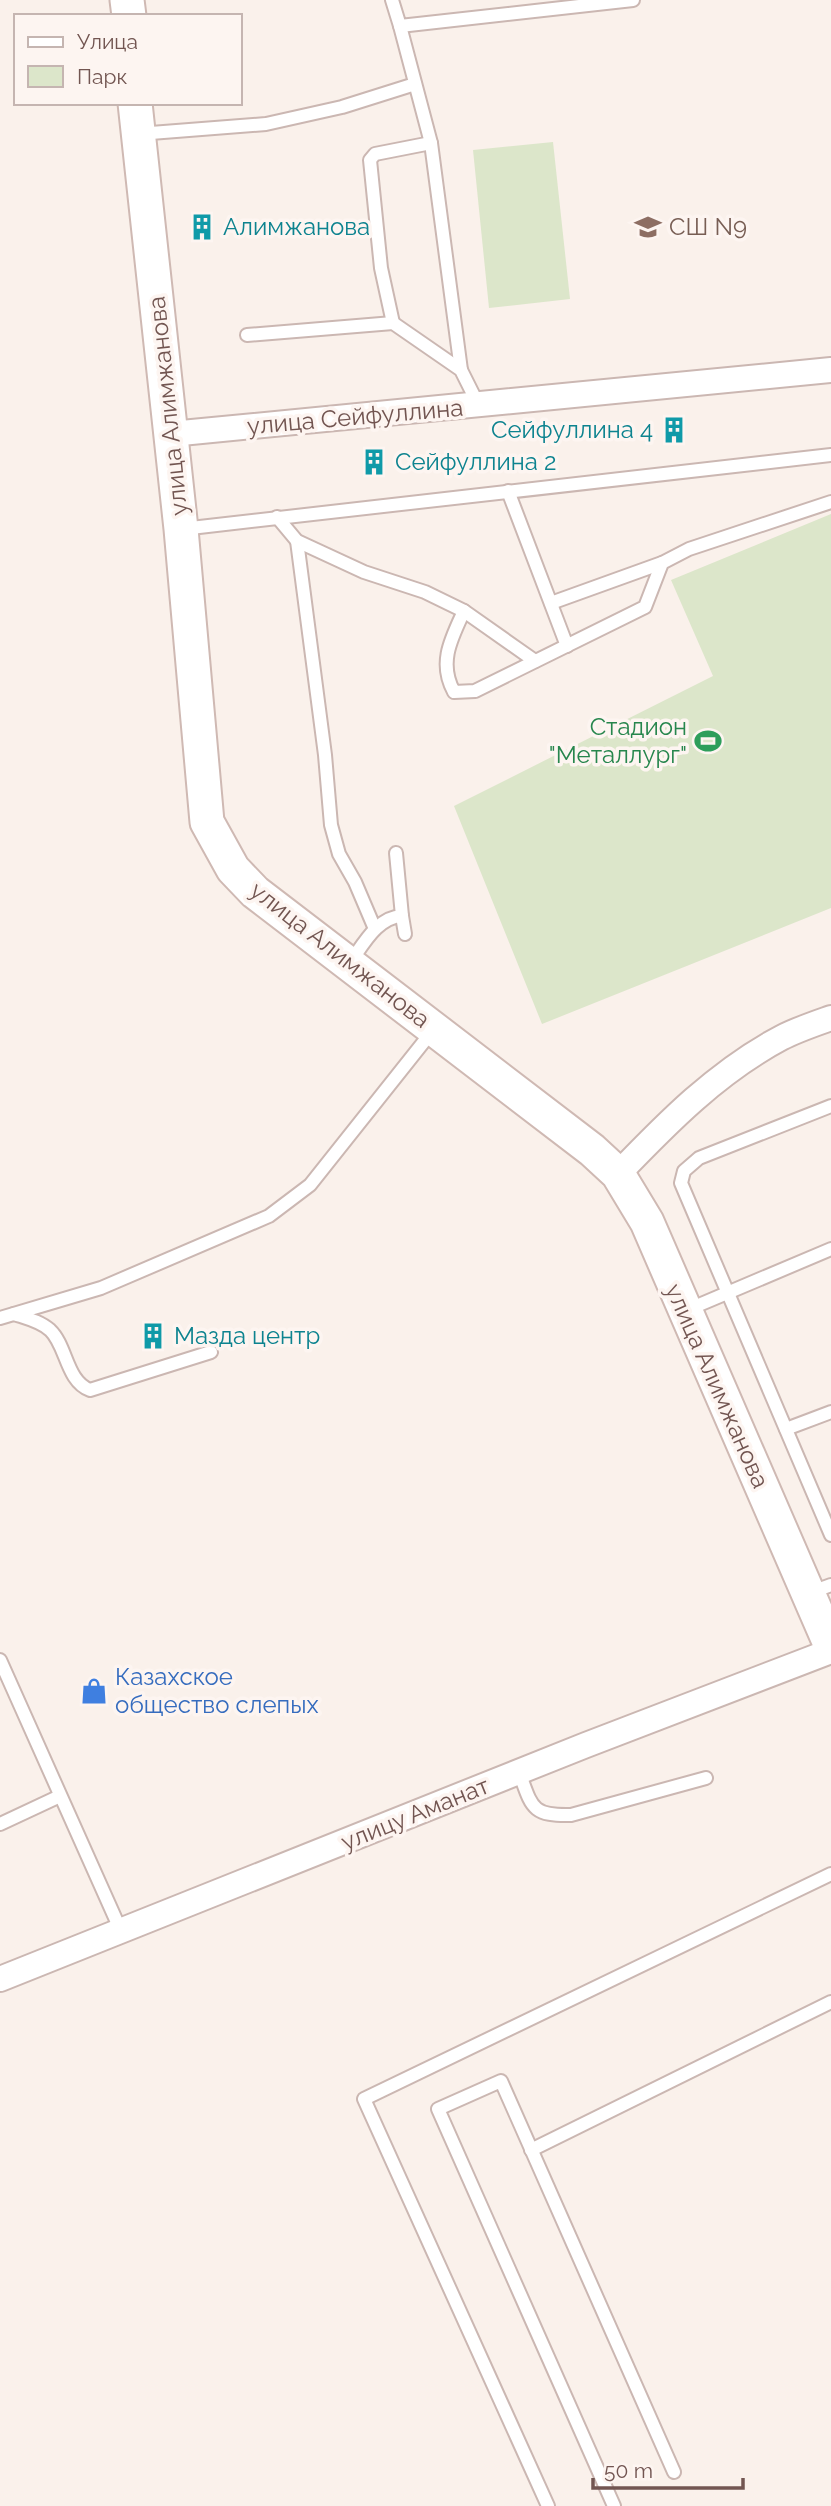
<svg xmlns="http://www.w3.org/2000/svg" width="831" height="2506" viewBox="0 0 831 2506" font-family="Raleway,sans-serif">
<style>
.green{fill:#dce6ca}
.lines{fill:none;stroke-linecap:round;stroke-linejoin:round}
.lane-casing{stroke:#cbb7b2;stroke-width:16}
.street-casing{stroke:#cbb7b2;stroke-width:28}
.secondary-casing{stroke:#cfb9b3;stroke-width:37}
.lane{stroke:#fff;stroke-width:12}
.street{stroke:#fff;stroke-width:24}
.secondary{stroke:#fff;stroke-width:33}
.labels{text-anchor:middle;stroke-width:7;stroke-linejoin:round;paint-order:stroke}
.culture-label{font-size:24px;fill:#0d838f;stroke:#fdf5f1;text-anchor:start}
.education-label{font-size:24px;fill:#785e54;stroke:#fdf5f1;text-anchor:start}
.street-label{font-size:24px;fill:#725551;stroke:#fdf5f1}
.leisure-label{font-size:24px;fill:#27864d;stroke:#fdf5f1;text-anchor:end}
.shop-label{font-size:24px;fill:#366cbe;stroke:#fdf5f1;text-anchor:start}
</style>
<rect width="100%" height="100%" fill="#faf1eb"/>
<!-- green -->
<g class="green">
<path d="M 553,142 L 570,299 L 489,308 L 473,150 Z"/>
<path d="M 831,514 L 831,908 L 542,1024 L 454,806 L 713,676 L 671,580 Z"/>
</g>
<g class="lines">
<!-- lane casing -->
<g class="lane-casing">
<g id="lane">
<path d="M 392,0 L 400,26 L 633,0"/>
<path d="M 400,26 L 431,143 L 461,370"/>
<path d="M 138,134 L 266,124 L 342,107 L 415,84"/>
<path d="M 393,323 L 381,268 L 370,160 L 375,154 L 431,143"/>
<path d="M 247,335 L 393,323 L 461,370 L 479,406"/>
<path d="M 508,491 L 567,646"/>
<path d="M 277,517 L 297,541 L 364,572 L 425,592 L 464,611 C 451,639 438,663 454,692 L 475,691 L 645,607 L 662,563 L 689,549 L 831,502"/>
<path d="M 182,529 L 831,455"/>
<path d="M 297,541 L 325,755 L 331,825 L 339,854 L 355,882 L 375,929"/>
<path d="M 551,603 L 662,563"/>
<path d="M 464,611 L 535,661"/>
<path d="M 396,853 L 402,916"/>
<path d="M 349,964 C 363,945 377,917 402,916 L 405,934"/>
<path d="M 831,1106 L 699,1158 L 684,1171 L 681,1183 L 831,1535"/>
<path d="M 687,1310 L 831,1249"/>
<path d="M 14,1314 C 26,1318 40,1321 50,1330 C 67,1346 66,1381 90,1390 L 211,1352"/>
<path d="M 0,1318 L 101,1288 L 269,1216 L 310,1185 L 434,1029"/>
<path d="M 786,1429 L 831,1412"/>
<path d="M 809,1593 L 831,1585"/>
<path d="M 0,1660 L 121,1931"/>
<path d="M 519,1772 C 532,1807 531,1816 571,1815 L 706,1778"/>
<path d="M 0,1824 L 60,1796"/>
<path d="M 531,2150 L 831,2002"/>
<path d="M 548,2506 L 364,2099 L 831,1874"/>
<path d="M 614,2506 L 438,2109 L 501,2081 L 674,2472"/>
</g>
</g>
<!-- street casing -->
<g class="street-casing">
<g id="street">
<path d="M 171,434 L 831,370"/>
<path d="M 618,1174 C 667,1123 717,1072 781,1038 C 796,1030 814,1024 831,1018"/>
<path d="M 0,1979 L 586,1745 L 831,1651"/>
</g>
</g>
<!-- secondary casing -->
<g class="secondary-casing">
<g id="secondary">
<path d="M 127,0 L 129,16"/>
<path d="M 135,103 L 181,529 L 207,822 L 233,869 L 255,892 L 592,1150 L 618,1174 L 647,1222 L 831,1646"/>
</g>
</g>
<!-- lane -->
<use href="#lane" class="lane"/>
<!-- street -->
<use href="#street" class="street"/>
<!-- secondary -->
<use href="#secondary" class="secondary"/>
</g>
<!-- icons -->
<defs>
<g id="building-bare" transform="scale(2.1)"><path d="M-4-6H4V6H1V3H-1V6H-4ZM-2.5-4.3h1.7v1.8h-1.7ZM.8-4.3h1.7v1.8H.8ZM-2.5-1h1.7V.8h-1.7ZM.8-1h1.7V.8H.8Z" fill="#0f9aa8" stroke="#fdf5f1" stroke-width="2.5" paint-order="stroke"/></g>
<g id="school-bare" transform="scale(2.1)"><path d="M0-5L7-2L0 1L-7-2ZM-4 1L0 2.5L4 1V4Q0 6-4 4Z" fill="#8d6e63" stroke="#fdf5f1" stroke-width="2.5" paint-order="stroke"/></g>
<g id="stadium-bare" transform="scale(2.1)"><path d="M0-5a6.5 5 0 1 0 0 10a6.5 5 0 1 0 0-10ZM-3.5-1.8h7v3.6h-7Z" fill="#2e9e5b" stroke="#fdf5f1" stroke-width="2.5" paint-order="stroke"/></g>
<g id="shop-bare" transform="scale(2.1)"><path d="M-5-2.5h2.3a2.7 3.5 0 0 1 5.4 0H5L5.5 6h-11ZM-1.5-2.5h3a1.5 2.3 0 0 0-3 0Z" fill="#3f7fe0" stroke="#fdf5f1" stroke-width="2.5" paint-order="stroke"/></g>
</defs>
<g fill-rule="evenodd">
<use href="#building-bare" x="202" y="227"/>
<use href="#school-bare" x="648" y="227"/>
<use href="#building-bare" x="674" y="430"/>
<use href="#building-bare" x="374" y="462"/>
<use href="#stadium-bare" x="708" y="741"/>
<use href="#building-bare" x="153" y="1336"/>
<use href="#shop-bare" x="94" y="1691"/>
</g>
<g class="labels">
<!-- culture labels -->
<g class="culture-label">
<text x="223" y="235">Алимжанова</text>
<text x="653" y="438" text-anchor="end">Сейфуллина 4</text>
<text x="395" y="470">Сейфуллина 2</text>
<text x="174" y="1344">Мазда центр</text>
</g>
<!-- education labels -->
<g class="education-label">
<text x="669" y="235">СШ N9</text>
</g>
<!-- street labels -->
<g class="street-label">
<text transform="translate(168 406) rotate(-96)" y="8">улица Алимжанова</text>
<text transform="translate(355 417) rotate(-5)" y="8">улица Сейфуллина</text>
<text transform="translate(340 955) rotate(38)" y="8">улица Алимжанова</text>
<text transform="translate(717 1386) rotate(66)" y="8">улица Алимжанова</text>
<text transform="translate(415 1814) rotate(-22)" y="8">улицу Аманат</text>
</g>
<!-- leisure labels -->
<g class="leisure-label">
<text x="687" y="735">Стадион<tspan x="687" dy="28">"Металлург"</tspan></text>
</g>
<!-- shop labels -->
<g class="shop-label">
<text x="115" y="1685">Казахское<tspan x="115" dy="28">общество слепых</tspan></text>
</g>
</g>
<!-- legend -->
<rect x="14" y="14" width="228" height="91" fill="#fdf5f1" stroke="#c5b5b1" stroke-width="2"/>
<rect x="28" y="37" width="35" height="10" fill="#ffffff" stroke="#c5b5b1" stroke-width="2"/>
<text x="77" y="49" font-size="21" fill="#725551">Улица</text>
<rect x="28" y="66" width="35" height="21" fill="#dce6ca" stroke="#c5b5b1" stroke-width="2"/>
<text x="77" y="84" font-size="21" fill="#725551">Парк</text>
<!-- scale -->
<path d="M593 2478v10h150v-10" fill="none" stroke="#725551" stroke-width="3.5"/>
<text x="604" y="2478" font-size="21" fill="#725551" stroke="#fdf5f1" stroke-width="5" paint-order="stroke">50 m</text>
</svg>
